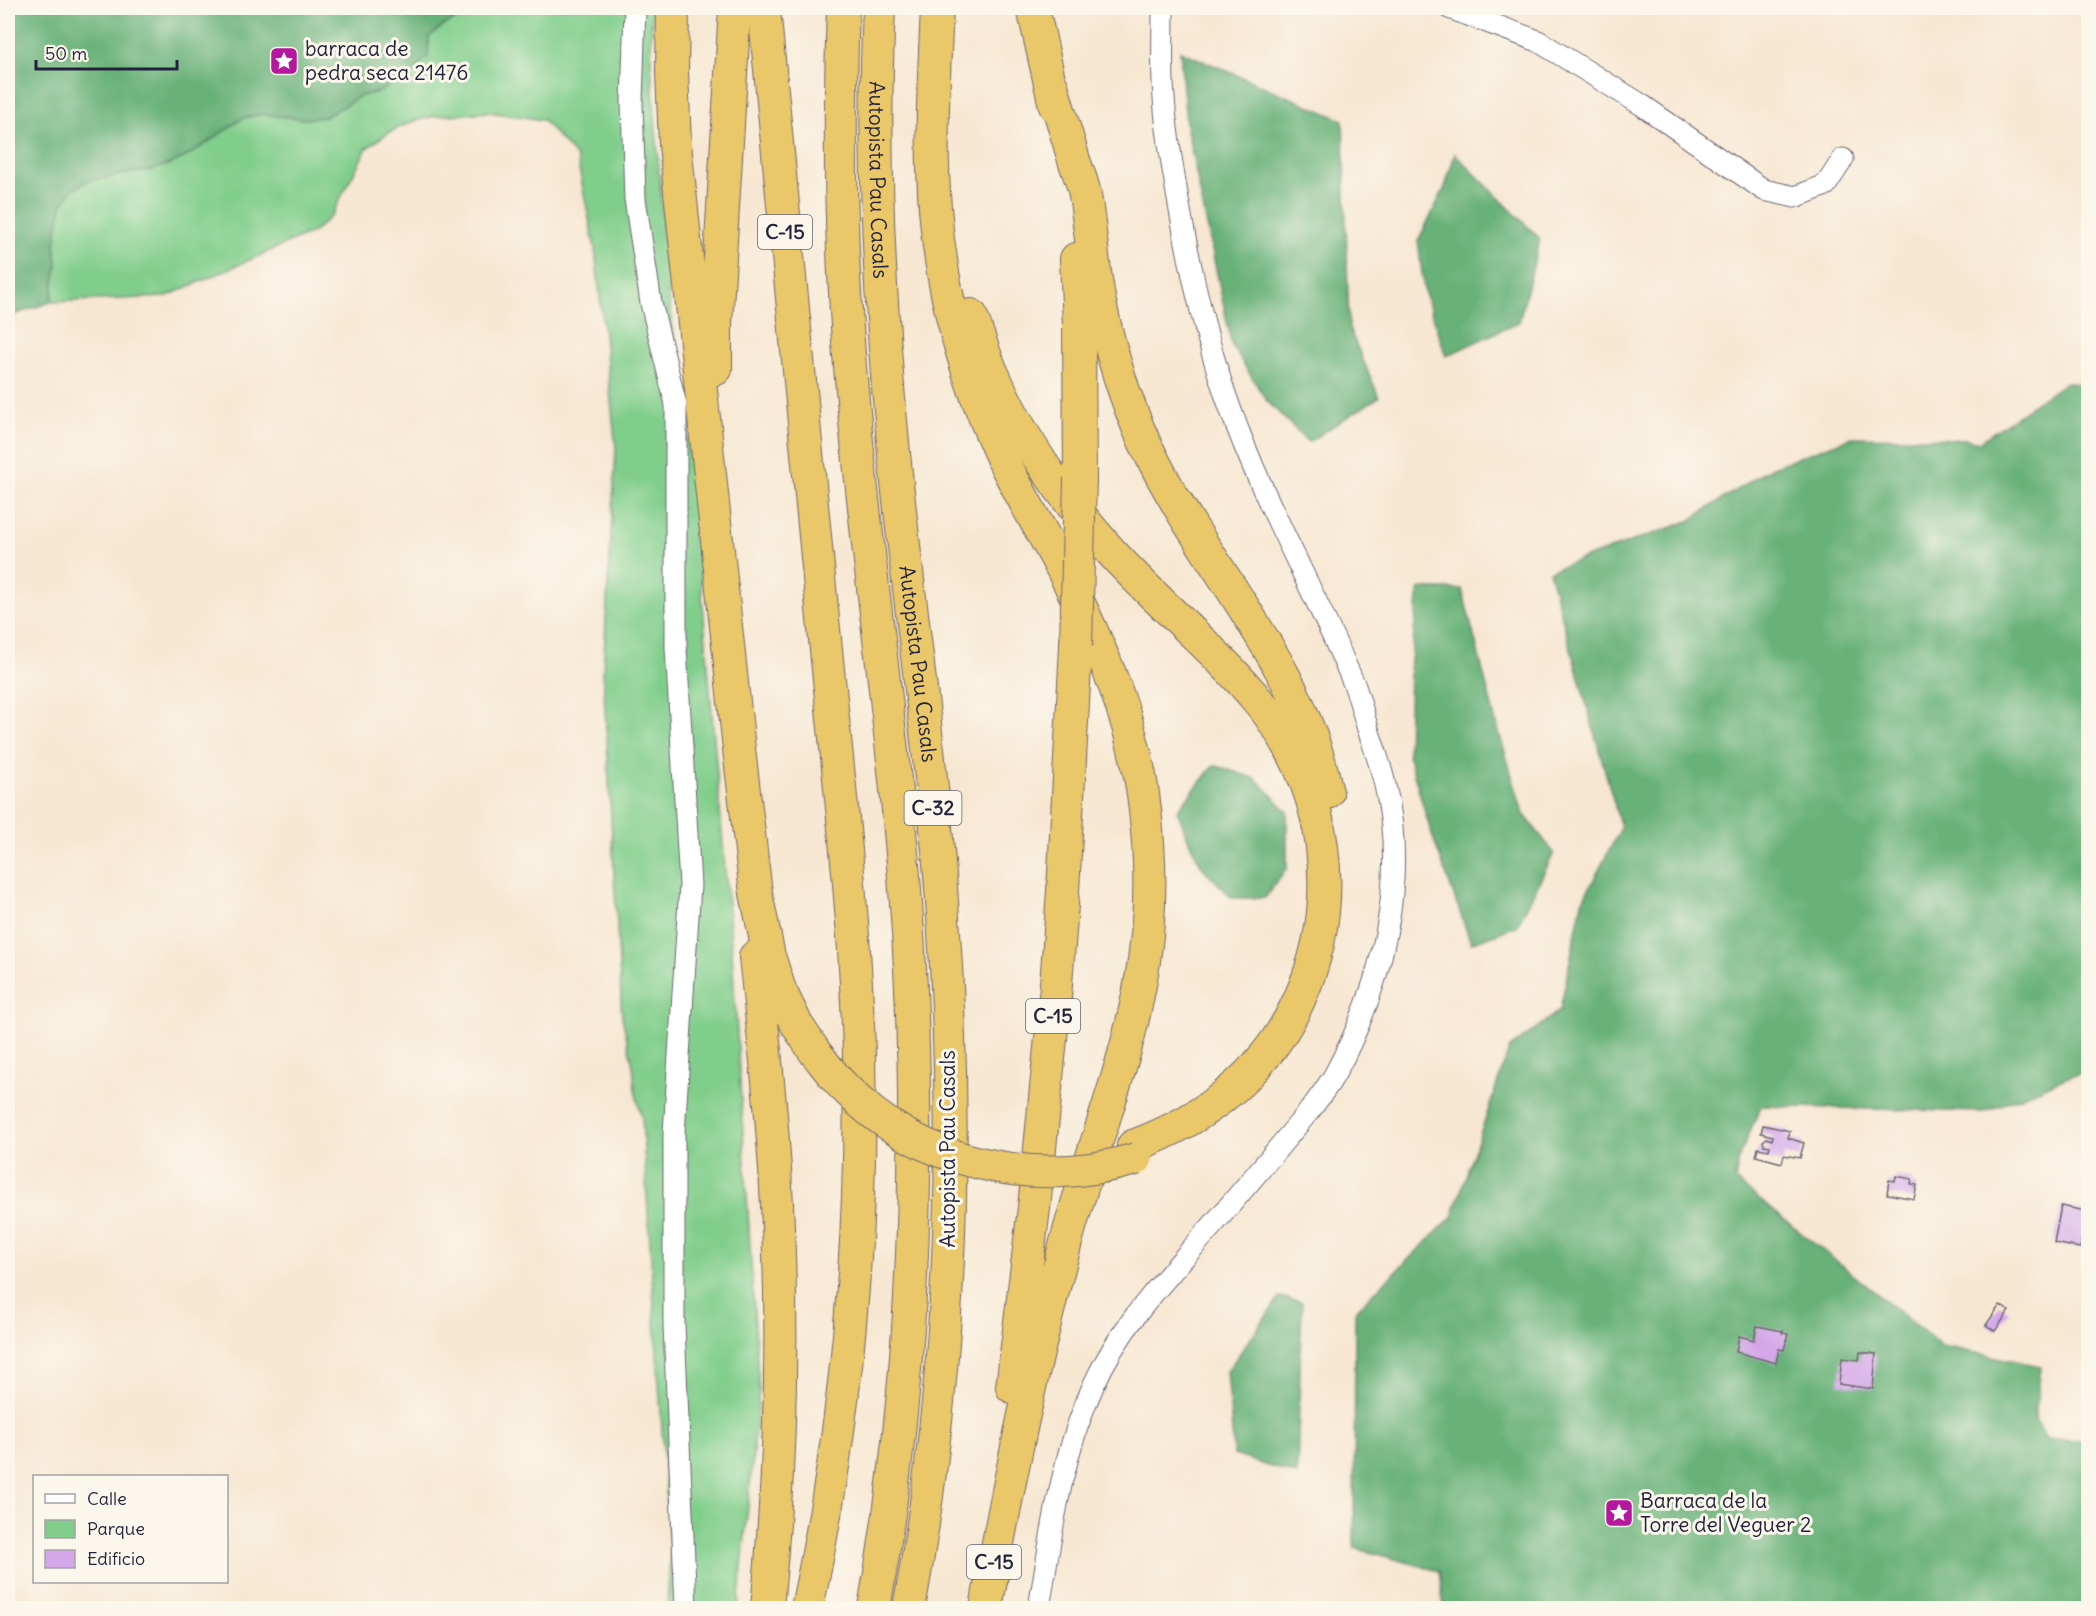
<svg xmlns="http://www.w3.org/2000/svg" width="2096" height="1616" viewBox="0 0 2096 1616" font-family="Delius,sans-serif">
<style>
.green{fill:#81ce8c;stroke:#527864;stroke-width:1.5}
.forest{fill:#68b178;stroke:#456a5a;stroke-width:1.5}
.building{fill:#d4a7e9}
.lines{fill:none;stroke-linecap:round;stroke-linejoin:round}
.minor-casing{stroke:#6d6770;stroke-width:23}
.highway-casing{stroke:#6d6770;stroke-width:34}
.minor{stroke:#fff;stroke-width:21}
.highway{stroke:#eac769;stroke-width:32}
.highway-bridge-casing{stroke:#6d6770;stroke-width:34;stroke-linecap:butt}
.highway-bridge{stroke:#eac769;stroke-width:32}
.labels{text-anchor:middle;stroke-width:6;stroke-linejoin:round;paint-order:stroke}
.shield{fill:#fbf7ec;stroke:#636270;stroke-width:1.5}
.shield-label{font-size:20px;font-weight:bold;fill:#22223b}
.poi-label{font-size:21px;fill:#22223b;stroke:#fbf7ec;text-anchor:start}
.street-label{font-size:21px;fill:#22223b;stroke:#fbf7ec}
</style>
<rect width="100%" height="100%" fill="#fbf7ec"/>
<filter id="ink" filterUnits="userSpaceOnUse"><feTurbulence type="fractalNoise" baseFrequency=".0167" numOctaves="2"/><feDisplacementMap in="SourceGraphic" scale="12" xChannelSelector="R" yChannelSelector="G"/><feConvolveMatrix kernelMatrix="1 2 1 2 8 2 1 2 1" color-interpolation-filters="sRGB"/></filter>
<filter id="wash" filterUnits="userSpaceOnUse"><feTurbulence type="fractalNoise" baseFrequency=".008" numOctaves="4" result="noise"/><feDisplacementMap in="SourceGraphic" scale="24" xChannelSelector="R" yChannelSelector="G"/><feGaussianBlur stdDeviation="1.35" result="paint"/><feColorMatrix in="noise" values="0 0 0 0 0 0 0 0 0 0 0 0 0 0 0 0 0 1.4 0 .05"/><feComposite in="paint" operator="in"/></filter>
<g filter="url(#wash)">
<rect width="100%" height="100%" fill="#f7e7d2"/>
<!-- green -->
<path class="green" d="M 479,8 L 652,8 L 651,62 L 668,290 L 691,463 L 732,953 L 759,1392 L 738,1608 L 667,1608 L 670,1555 L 642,1118 L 635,1090 L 633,1065 L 622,1017 L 603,672 L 616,449 L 595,249 L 577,158 L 543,120 L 489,112 L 435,116 L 411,122 L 388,133 L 367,148 L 331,216 L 313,232 L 165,297 L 51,302 L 57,264 L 55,244 L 58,225 L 62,205 L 73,189 L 89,180 L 150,170 L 170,164 L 189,155 L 243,118 L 262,114 L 304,119 L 325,117 L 360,96 L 379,92 L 413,71 L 428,56 L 429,37 L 444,25 Z"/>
<!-- forest -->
<g class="forest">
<path d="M 8,8 L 479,8 L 444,25 L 429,37 L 428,56 L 414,71 L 379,92 L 360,96 L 325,117 L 304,119 L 262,114 L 243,118 L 189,155 L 170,164 L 150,170 L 90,180 L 73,189 L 62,205 L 58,225 L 55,244 L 57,264 L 51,302 L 8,317 Z"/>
<path d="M 1180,51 L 1343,120 L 1349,328 L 1379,397 L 1308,442 L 1266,400 L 1232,346 L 1186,125 Z"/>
<path d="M 1455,154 L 1540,239 L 1519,322 L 1446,356 L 1424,290 L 1418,241 L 1445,187 Z"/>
<path d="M 2066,382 L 2088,386 L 2088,1072 L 2073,1075 L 1984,1112 L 1761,1106 L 1739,1157 L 1735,1180 L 1942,1346 L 2041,1366 L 2035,1418 L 2046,1439 L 2088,1440 L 2088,1608 L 1444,1608 L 1439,1571 L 1354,1548 L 1355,1311 L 1452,1217 L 1509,1049 L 1560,1010 L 1582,902 L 1621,828 L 1549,571 L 1689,521 L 1770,468 L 1852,437 L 1966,439 L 1979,442 Z"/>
<path d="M 1419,589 L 1462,589 L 1495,719 L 1523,813 L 1554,853 L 1517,926 L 1471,943 L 1431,832 L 1408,754 L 1410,669 Z"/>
<path d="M 1214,765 L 1256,779 L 1287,811 L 1287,868 L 1265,898 L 1232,898 L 1203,868 L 1191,846 L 1177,811 Z"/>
<path d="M 1280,1297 L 1302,1302 L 1297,1475 L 1234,1455 L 1227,1371 Z"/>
</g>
<g id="blocks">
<!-- building -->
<g class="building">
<path d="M 1763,1125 L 1790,1131 L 1788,1138 L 1804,1143 L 1800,1158 L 1784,1155 L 1782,1163 L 1756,1156 L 1758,1148 L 1769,1150 L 1770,1146 L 1764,1145 L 1763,1141 L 1767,1138 L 1772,1140 L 1773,1136 L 1761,1133 Z"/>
<path d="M 1896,1176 L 1912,1179 L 1911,1184 L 1917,1185 L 1914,1199 L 1887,1194 L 1889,1180 L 1895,1181 Z"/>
<path d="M 2061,1206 L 2086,1211 L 2080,1248 L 2054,1243 Z"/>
<path d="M 2000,1305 L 2009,1311 L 1995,1331 L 1986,1325 Z"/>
<path d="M 1757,1326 L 1783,1331 L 1782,1333 L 1788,1334 L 1784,1350 L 1779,1349 L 1776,1363 L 1736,1352 L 1739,1336 L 1754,1340 Z"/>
<path d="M 1860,1352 L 1876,1354 L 1873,1389 L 1839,1384 L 1842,1358 L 1859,1360 Z"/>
</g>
</g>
</g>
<g filter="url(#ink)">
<use href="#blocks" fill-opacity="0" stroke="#6d6770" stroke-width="1.5"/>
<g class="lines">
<!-- minor casing -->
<g class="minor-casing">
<g id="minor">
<path d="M 635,8 L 632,103 L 635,199 L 651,303 L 676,405 L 676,648 L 690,885 L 674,1133 L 674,1325 L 686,1608"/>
<path d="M 1449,8 L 1538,41 L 1642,105 L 1764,190 L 1795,197 L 1826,185 L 1843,159"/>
<path d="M 1039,1608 C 1052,1531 1061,1456 1094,1384 C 1121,1325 1162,1283 1204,1235 C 1240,1194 1275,1152 1310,1110 C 1319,1098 1329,1085 1336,1072 C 1382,986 1408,881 1385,785 C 1381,766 1374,747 1368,729 C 1363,714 1360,699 1354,684 C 1315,591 1264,503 1230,408 C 1206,342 1191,273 1179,205 C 1172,165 1165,124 1163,83 C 1162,58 1163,33 1163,8"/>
</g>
</g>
<!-- highway casing -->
<g class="highway-casing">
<g id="highway">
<path d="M 673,8 L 672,72 L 675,144 L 739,749 L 756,893 L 769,956 L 780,990 L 797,1025 L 815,1052"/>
<path d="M 764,8 C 783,211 803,415 823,619 C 837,764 855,909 859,1054 C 863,1240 846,1427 807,1608"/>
<path d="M 843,8 C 839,123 840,239 849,354 C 864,548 896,739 908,933 C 922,1158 914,1386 874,1608"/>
<path id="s1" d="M 879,8 C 872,153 879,298 893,443 C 908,601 933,758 943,917 C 959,1147 951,1381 909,1608"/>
<path d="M 937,8 C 934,74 930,141 935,208 C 941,291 964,373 998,449 C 1017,490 1040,528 1061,567 C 1100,643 1136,725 1145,810 C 1152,869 1151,927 1140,985 C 1124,1073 1089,1156 1066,1242 C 1033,1362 1008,1485 986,1608"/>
<path d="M 1033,8 L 1055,106"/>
<path d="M 1052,86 C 1059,111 1067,136 1074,160 C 1078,172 1083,183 1085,195 C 1091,231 1093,267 1100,303 C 1110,350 1124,397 1144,441 C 1199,561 1302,661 1327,793"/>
<path d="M 1076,259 L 1079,326 L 1080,478"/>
<path d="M 971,315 C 979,336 985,358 995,378 C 1022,440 1062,496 1106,546 C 1154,601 1213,646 1259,702 C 1328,786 1344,901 1299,1000 C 1267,1072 1205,1120 1133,1146"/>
<path d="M 716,369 L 716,324 L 735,8"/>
<path d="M 755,957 C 764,1039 773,1122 777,1205 C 784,1340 780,1474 767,1608"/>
<path d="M 1012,1387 L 1034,1208 L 1055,998 L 1063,891 L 1076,646"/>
</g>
</g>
<!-- minor -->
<use href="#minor" class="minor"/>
<!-- highway -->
<use href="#highway" class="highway"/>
<!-- highway-bridge casing -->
<g class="highway-bridge-casing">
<g id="highway-bridge">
<path d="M 1076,646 L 1080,478"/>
<path d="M 815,1052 C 824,1063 833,1076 844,1087 C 918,1164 1035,1189 1136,1159"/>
</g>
</g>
<!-- highway-bridge -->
<use href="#highway-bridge" class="highway-bridge"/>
</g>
</g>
<!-- icons -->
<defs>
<g id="sight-square" transform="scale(1.5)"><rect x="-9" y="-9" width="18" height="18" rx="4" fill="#b5179e" stroke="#fbf7ec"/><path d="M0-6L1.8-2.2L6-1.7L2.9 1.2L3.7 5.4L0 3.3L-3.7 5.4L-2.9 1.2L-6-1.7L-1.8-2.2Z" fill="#fff"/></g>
</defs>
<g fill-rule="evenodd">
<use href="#sight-square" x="284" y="61"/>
<use href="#sight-square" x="1619" y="1513"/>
</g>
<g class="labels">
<!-- shield labels -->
<g class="shield">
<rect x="758" y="215" width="54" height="34" rx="4.5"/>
<rect x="904.5" y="791" width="57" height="34" rx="4.5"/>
<rect x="1026" y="999" width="54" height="34" rx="4.5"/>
<rect x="967" y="1545" width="54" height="34" rx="4.5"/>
</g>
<g class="shield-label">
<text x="785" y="239">C-15</text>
<text x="933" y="815">C-32</text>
<text x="1053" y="1023">C-15</text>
<text x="994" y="1569">C-15</text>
</g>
<!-- poi labels -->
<g class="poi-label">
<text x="305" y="56">barraca de<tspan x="305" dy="24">pedra seca 21476</tspan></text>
<text x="1640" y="1508">Barraca de la<tspan x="1640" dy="24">Torre del Veguer 2</tspan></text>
</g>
<!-- street labels -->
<g class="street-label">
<text dy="7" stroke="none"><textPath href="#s1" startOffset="172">Autopista Pau Casals</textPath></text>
<text dy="7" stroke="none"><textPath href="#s1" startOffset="658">Autopista Pau Casals</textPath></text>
<text transform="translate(948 1149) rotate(-90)" y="7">Autopista Pau Casals</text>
</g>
</g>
<!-- margin -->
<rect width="2096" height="1616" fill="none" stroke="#fbf7ec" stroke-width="30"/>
<!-- legend -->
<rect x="33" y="1475" width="195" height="108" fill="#fbf7ec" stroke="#a4a2a5" stroke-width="1.5"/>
<rect x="45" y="1494" width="30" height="9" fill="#ffffff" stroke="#a4a2a5" stroke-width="1.5"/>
<text x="87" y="1505" font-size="18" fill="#22223b">Calle</text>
<rect x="45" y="1520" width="30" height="18" fill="#81ce8c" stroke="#a4a2a5" stroke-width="1.5"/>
<text x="87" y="1535" font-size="18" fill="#22223b">Parque</text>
<rect x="45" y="1550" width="30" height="18" fill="#d4a7e9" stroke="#a4a2a5" stroke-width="1.5"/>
<text x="87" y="1565" font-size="18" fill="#22223b">Edificio</text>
<!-- scale -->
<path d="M36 60v9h141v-9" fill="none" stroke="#22223b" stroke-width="3"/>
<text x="45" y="60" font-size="18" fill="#22223b" stroke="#fbf7ec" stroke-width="4.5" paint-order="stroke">50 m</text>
</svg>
